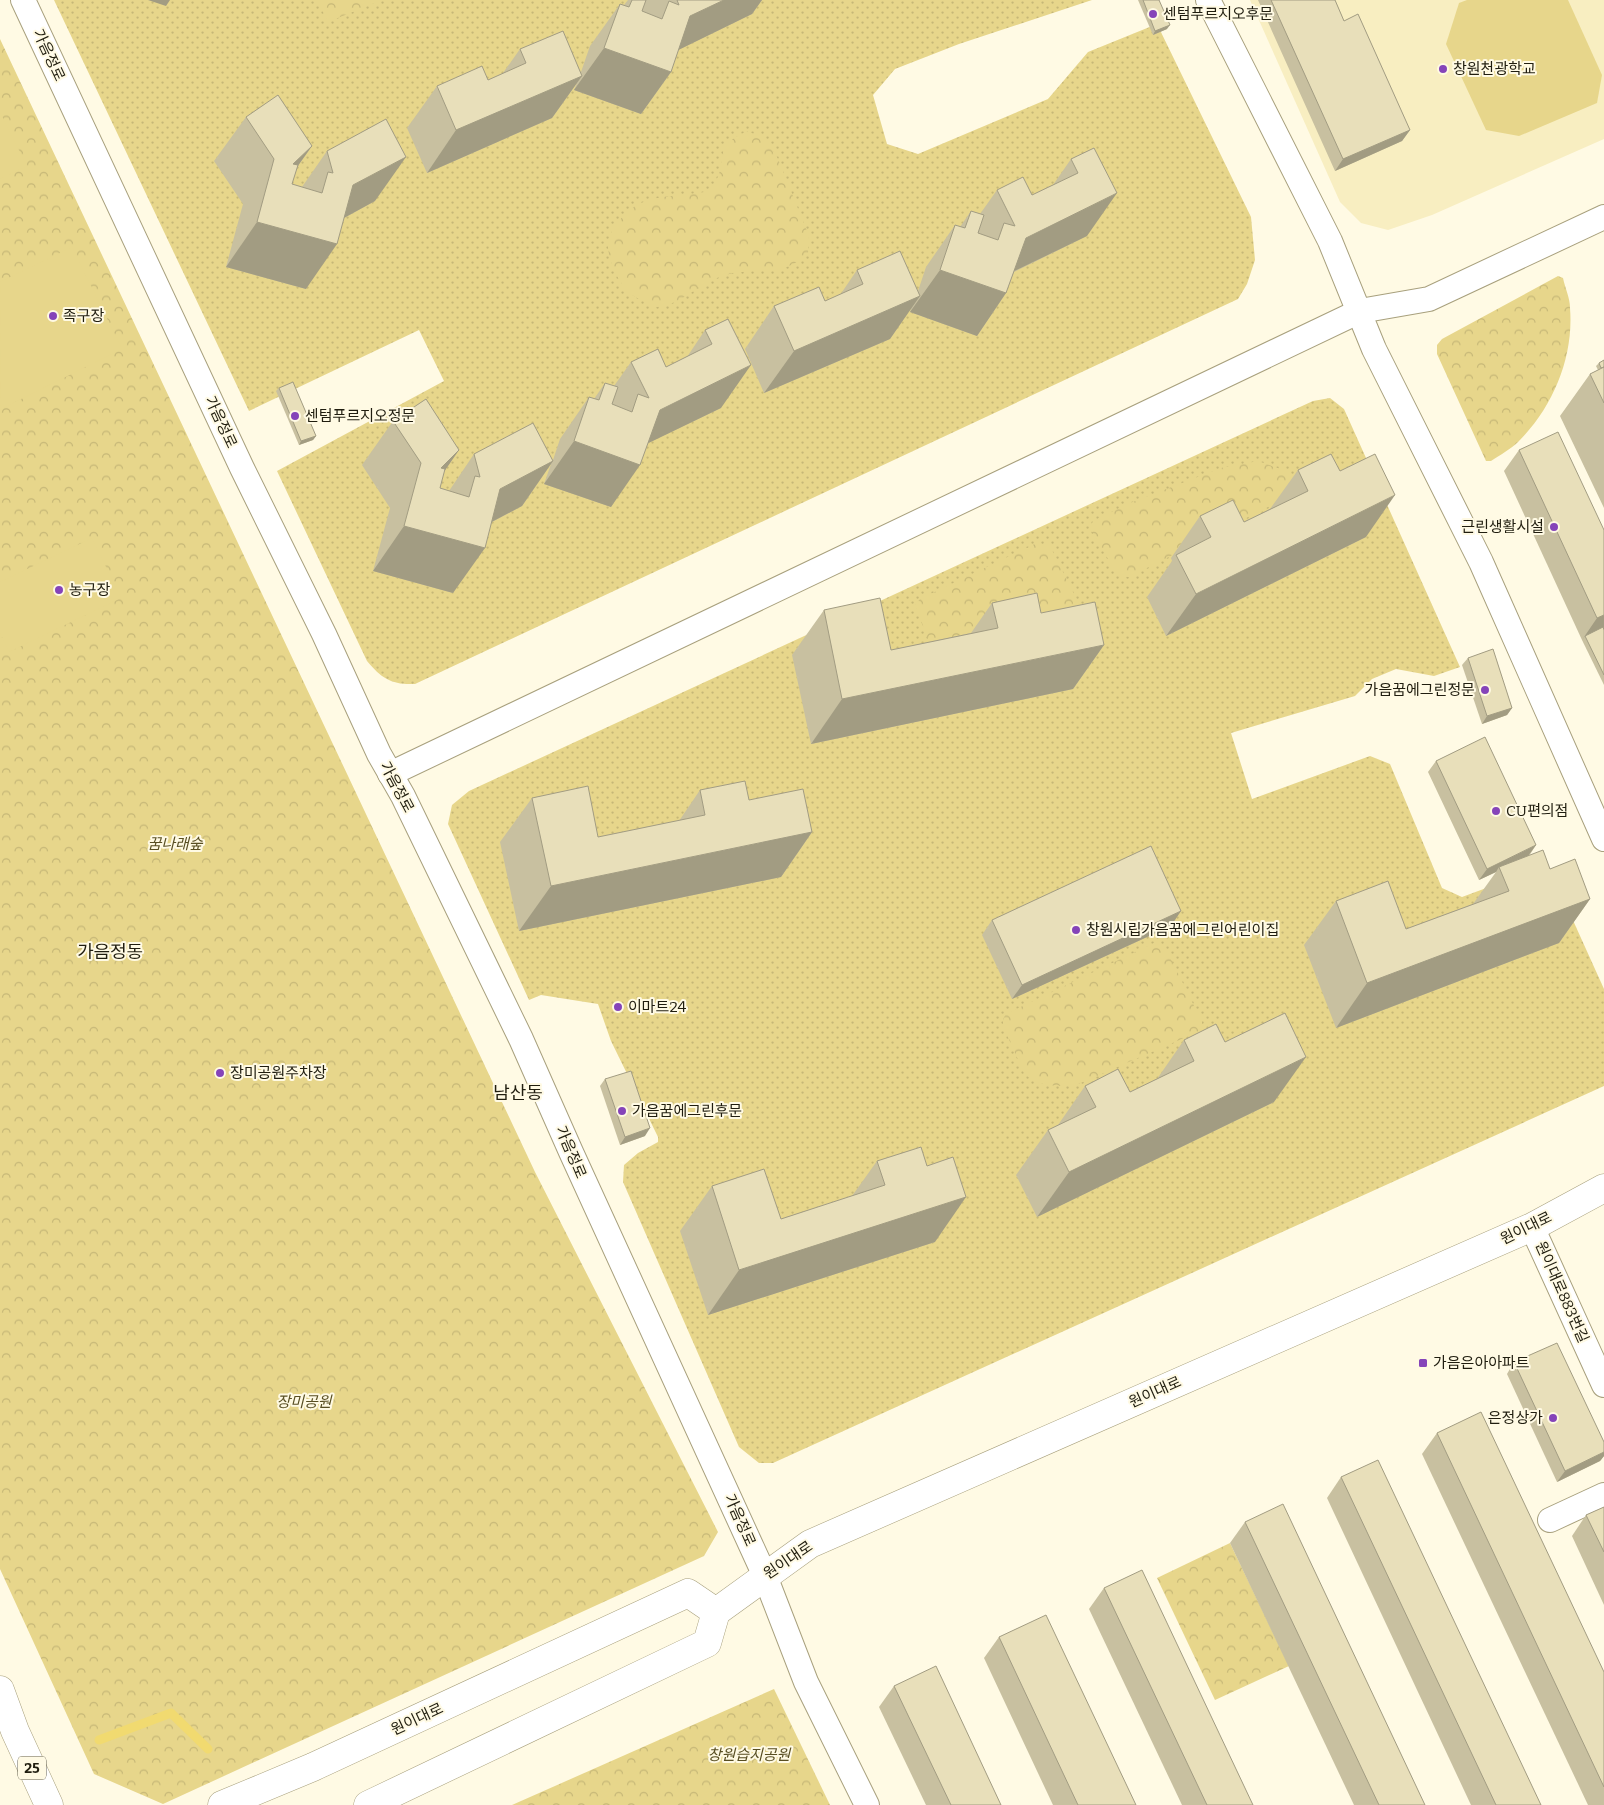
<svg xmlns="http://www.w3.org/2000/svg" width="1604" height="1805" viewBox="0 0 1604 1805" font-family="Bitter,'Noto Sans KR',serif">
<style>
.built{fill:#f8eec1}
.grass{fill:url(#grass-dots)}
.forest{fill:url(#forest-crowns)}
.pitch{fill:#e7d68b}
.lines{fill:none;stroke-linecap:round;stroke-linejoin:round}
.stream{stroke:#f1da70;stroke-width:9}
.street-casing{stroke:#a8a07d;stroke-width:26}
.primary-casing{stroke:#a8a07d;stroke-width:29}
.street{stroke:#fff;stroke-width:24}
.primary{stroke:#fff;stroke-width:28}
.wall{fill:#c8c0a0}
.shaded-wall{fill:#a29c82}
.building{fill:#e8dfba;stroke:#a29c82}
.poi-dot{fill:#8544b9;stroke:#fffae4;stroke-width:2}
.labels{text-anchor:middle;stroke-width:4;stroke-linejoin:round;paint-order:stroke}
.shield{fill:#fffae4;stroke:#635f4f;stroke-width:1}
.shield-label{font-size:14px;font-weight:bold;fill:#201d0f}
.poi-label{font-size:15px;fill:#201d0f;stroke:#fffae4;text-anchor:start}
.street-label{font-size:15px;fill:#201d0f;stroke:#fffae4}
.park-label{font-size:15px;font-style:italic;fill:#584e22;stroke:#fffae4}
.quarter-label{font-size:18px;fill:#201d0f;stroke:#fffae4}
</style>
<defs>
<pattern id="grass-dots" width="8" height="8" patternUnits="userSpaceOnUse" patternTransform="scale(1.25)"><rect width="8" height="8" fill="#e7d68b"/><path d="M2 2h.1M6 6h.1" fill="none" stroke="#c6b777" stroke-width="1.8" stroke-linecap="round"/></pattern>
<pattern id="forest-crowns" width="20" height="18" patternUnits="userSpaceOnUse" patternTransform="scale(1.25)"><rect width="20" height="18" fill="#e7d68b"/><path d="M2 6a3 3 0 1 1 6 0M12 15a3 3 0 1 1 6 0" fill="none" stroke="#c6b777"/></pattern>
</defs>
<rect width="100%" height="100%" fill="#fffae4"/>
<!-- built -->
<path class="built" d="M 1250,0 L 1604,0 L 1604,139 L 1432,215 L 1388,230 L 1361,223 L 1340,202 Z"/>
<!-- grass -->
<g class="grass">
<path d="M 54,0 L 1092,0 L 959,44 L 895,69 L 873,95 L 887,144 L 918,154 L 1048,99 L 1088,52 L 1157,24 L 1251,217 L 1255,260 L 1247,284 L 1238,299 L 415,684 C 392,685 382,679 367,661 L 277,471 L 444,381 L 419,330 L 249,411 Z"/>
<path d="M 1330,398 L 1344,409 L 1460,667 L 1434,676 L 1396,669 L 1372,679 L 1355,696 L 1231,733 L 1252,799 L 1370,756 L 1390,764 L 1442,888 L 1462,897 L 1548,865 L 1604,989 L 1604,1086 L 773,1463 L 759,1463 L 739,1447 L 623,1182 L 624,1165 L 638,1153 L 658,1142 L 658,1137 L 611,1041 L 598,1004 L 541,995 L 529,1000 L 448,824 L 452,805 L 469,791 L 1313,401 Z"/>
</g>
<!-- forest -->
<g class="forest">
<path d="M 317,0 L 382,0 L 328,22 Z"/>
<path d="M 0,39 L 535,1172 L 718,1532 L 704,1556 L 163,1804 L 94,1774 L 0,1569 Z"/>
<path d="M 747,131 L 766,139 L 778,159 L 809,236 L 808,253 C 783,277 764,268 733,273 C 712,277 696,290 679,300 C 672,304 664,305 657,307 C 649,303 636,299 630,293 C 618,282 608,261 608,245 C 607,232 627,209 639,204 C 660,194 687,196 710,191 L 719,175 L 724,147 L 734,138 Z"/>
<path d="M 1558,276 L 1563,278 C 1565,288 1570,298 1570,308 C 1574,357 1553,407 1519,441 C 1511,449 1500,455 1491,461 L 1486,461 L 1437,354 L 1437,345 L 1442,339 Z"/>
<path d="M 1258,461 C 1276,468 1295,470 1298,492 L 1129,577 L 1118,576 L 1090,528 L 1093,521 L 1130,503 L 1221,468 Z"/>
<path d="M 1037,543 L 1050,546 L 1084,614 L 934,644 L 928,639 L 915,605 L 920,599 Z"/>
<path d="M 1154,943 L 1160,943 L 1165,947 L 1202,1022 L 1202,1027 L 1200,1031 L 1076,1085 L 1063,1086 L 1046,1085 L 1032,1080 L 1024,1073 L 1003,1026 L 1003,1019 L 1006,1014 Z"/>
<path d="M 1230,1543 L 1289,1666 L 1215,1700 L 1157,1578 Z"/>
<path d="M 774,1689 L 830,1805 L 512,1805 Z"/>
</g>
<!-- pitch -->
<g class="pitch">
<path d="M 1467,0 L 1568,0 L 1602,75 L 1597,103 L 1519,136 L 1486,130 L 1446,44 L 1459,3 Z"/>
<path d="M 0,112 L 27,166 L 0,179 Z"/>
<path d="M 72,247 L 122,349 L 1,409 L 0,282 Z"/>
<path d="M 92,538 L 121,598 L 9,652 L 0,633 L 0,582 Z"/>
</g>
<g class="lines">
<!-- stream -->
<path class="stream" d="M 99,1740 L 171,1713 L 208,1749"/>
<!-- street casing -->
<g class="street-casing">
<g id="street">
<path d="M 23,0 L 242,468 L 324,634 L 379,754 L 403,796 L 521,1039 L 571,1152 L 765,1576 L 806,1682 L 867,1805"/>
<path d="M 1208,0 L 1330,241 L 1374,349 L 1481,562 L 1604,839"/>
<path d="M 390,774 L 1360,311 L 1429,299 L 1604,217"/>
<path d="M 1532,1227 L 1604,1385"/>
<path d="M 1550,1520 L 1604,1495"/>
</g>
</g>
<!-- primary casing -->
<g class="primary-casing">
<g id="primary">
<path d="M 0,1690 L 15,1731 L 49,1805"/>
<path d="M 222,1805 L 313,1767 L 688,1593 L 716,1612"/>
<path d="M 368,1805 L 707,1643 L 716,1612 L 810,1544 L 1532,1227 L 1604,1188"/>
</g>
</g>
<!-- street -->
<use href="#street" class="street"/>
<!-- primary -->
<use href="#primary" class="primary"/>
</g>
<!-- wall -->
<g class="wall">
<path d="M 628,0 L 762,0 L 752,14 L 678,50 L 671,72 L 641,114 L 574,90 L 577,83 L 552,118 L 427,173 L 407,128 L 437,86 L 488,80 L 503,73 L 520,49 L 581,72 L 590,46 L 620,4 L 624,5 Z"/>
<path d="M 1138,0 L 1159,0 L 1167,29 L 1153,35 Z"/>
<path d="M 1258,0 L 1335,0 L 1344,21 L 1410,130 L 1402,141 L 1335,171 Z"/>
<path d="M 246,117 L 312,146 L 297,167 L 292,184 L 302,187 L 327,151 L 375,201 L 344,218 L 306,289 L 226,267 L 243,204 L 214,161 Z"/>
<path d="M 1094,148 L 1087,236 L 1014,272 L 1006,293 L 977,336 L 910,312 L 911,308 L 890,339 L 764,393 L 745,349 L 774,306 L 825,301 L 840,295 L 857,270 L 918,291 L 926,267 L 955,225 L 960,227 L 971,211 L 980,214 L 997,190 L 1032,195 L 1053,185 L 1071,159 Z"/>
<path d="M 728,319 L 721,408 L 648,443 L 611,507 L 544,484 L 551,464 L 522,506 L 492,522 L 453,593 L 373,571 L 390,508 L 362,465 L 393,421 L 459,450 L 444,471 L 440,488 L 449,491 L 474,454 L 553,460 L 560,439 L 589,397 L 594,399 L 605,383 L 614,386 L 631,362 L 666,367 L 687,357 L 705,330 Z"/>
<path d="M 1604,360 L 1604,508 L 1560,416 L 1590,374 L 1598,370 L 1596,366 L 1599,363 Z"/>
<path d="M 279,388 L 316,436 L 313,440 L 299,445 L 276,391 Z"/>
<path d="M 1519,450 L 1604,530 L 1604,685 L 1582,640 L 1504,471 Z"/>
<path d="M 1298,470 L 1366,537 L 1166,636 L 1147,597 L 1172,561 L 1171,558 L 1200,516 L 1244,522 L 1270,509 Z"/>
<path d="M 992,603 L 1041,613 L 1104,645 L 1073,689 L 811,744 L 792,655 L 824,610 L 891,650 L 971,633 Z"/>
<path d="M 1468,658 L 1512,708 L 1507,715 L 1482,724 L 1462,665 Z"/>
<path d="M 1436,761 L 1536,845 L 1529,856 L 1550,869 L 1590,899 L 1559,943 L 1336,1028 L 1304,945 L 1336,901 L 1406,929 L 1473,904 L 1496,872 L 1479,880 L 1428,772 Z"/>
<path d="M 700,790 L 749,800 L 812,832 L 781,877 L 519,931 L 500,842 L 532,798 L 598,837 L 679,821 Z"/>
<path d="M 992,920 L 1171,926 L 1012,999 L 982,935 Z"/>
<path d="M 1184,1040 L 1225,1042 L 1274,1102 L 1037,1217 L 1016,1175 L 1048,1130 L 1058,1125 L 1085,1086 L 1130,1092 L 1157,1079 Z"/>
<path d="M 605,1079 L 645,1136 L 620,1145 L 600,1086 Z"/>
<path d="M 877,1161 L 935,1242 L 708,1315 L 680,1231 L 712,1186 L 781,1219 L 852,1196 Z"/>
<path d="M 1514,1362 L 1604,1442 L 1604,1456 L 1600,1461 L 1557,1482 L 1507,1374 Z"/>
<path d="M 1437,1433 L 1604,1672 L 1604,1805 L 1588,1805 L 1422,1454 Z"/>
<path d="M 1341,1477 L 1541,1805 L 1471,1805 L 1327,1498 Z"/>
<path d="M 1604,1507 L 1604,1605 L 1572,1536 L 1586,1515 Z"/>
<path d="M 1245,1522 L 1425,1805 L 1354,1805 L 1230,1543 Z"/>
<path d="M 1104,1588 L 1253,1805 L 1182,1805 L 1089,1609 Z"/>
<path d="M 999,1637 L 1136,1805 L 1053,1805 L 984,1658 Z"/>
<path d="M 894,1686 L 1001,1805 L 926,1805 L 879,1707 Z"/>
</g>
<!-- shaded-wall -->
<g class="shaded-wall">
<path d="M 148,0 L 170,0 L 166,6 Z"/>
<path d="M 724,0 L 762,0 L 752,14 L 660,59 L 690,16 Z"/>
<path d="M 1170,25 L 1167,29 L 1153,35 L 1155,31 Z"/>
<path d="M 604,48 L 671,72 L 641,114 L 574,90 Z"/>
<path d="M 582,76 L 552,118 L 427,173 L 456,130 Z"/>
<path d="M 1410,130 L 1402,141 L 1335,171 L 1343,159 Z"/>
<path d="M 312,146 L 280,191 L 293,164 Z"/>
<path d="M 406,157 L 375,201 L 322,230 L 353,185 Z"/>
<path d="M 1117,193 L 1087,236 L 996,280 L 1026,238 Z"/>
<path d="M 257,222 L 337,244 L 306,289 L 226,267 Z"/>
<path d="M 940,270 L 1006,293 L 977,336 L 910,312 Z"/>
<path d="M 920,296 L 890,339 L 764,393 L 794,351 Z"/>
<path d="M 751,365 L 721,408 L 630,452 L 660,410 Z"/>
<path d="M 316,436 L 313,440 L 299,445 L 301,441 Z"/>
<path d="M 574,441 L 640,465 L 611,507 L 544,484 Z"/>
<path d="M 459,450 L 428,495 L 441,468 Z"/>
<path d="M 553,461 L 522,506 L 469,534 L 500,489 Z"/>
<path d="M 1395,495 L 1366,537 L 1166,636 L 1196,594 Z"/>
<path d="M 404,526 L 485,548 L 453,593 L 373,571 Z"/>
<path d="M 1604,615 L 1604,630 L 1585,636 L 1582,640 L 1597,618 Z"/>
<path d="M 1104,645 L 1073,689 L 811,744 L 842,699 Z"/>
<path d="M 1512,708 L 1507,715 L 1482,724 L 1487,716 Z"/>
<path d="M 812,832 L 781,877 L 519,931 L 551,886 Z"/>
<path d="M 1536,845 L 1528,856 L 1499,867 L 1496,872 L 1479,880 L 1487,869 Z"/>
<path d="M 1590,899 L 1559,943 L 1336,1028 L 1367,983 Z"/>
<path d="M 1181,911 L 1171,926 L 1012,999 L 1022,985 Z"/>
<path d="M 1306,1057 L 1274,1102 L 1037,1217 L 1069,1172 Z"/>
<path d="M 650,1128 L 645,1136 L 620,1145 L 625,1137 Z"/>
<path d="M 966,1197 L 935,1242 L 708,1315 L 739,1270 Z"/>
<path d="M 1604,1452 L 1604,1456 L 1600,1461 L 1557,1482 L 1565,1471 Z"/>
</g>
<!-- building -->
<g class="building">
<path d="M 632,0 L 646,0 L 642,11 L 662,19 L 669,1 L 679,5 L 677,0 L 724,0 L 690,16 L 671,72 L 604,48 L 620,4 L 629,7 Z"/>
<path d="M 1143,0 L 1159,0 L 1170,25 L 1155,31 Z"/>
<path d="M 1271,0 L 1335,0 L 1344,21 L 1358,14 L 1410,130 L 1343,159 Z"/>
<path d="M 563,31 L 582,76 L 456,130 L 437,86 L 482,66 L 488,80 L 526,63 L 520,49 Z"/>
<path d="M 278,95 L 312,146 L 293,164 L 298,165 L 292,184 L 322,193 L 328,172 L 333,173 L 327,151 L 386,119 L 406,157 L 353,185 L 337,244 L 257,222 L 274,159 L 246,117 Z"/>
<path d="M 1094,148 L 1117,193 L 1026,238 L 1006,293 L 940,270 L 955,225 L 965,228 L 971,211 L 984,215 L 978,233 L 998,240 L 1004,223 L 1015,226 L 997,190 L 1023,177 L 1032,195 L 1078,173 L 1071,159 Z"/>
<path d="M 900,251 L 920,296 L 794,351 L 774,306 L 819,287 L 825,301 L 863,284 L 857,270 Z"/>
<path d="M 728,319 L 751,365 L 660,410 L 640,465 L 574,441 L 589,397 L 599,400 L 605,383 L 618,387 L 612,404 L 632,412 L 638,394 L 649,398 L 631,362 L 658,349 L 666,367 L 712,344 L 705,330 Z"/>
<path d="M 1604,360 L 1604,367 L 1601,368 L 1599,363 Z"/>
<path d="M 1604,367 L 1604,403 L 1590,374 Z"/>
<path d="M 293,382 L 316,436 L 301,441 L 279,388 Z"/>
<path d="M 426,399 L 459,450 L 441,468 L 445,469 L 440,488 L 469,497 L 475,476 L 480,477 L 474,454 L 533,423 L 553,461 L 500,489 L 485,548 L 404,526 L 421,463 L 393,421 Z"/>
<path d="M 1558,432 L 1604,530 L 1604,615 L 1597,618 L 1519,450 Z"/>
<path d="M 1331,454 L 1340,471 L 1375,454 L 1395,495 L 1196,594 L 1176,555 L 1211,537 L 1200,516 L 1233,500 L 1244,522 L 1308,491 L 1298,470 Z"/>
<path d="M 1037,593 L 1041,613 L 1095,602 L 1104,645 L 842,699 L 824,610 L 880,598 L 891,650 L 998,628 L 992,603 Z"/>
<path d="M 1603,627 L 1604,630 L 1604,675 L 1585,636 Z"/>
<path d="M 1493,649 L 1512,708 L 1487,716 L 1468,658 Z"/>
<path d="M 1485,737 L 1536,845 L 1487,869 L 1436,761 Z"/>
<path d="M 745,781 L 749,800 L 803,789 L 812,832 L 551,886 L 532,798 L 588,786 L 598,837 L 705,815 L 700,790 Z"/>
<path d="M 1151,846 L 1181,911 L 1022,985 L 992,920 Z"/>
<path d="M 1543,850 L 1550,869 L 1575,859 L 1590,899 L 1367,983 L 1336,901 L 1388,881 L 1406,929 L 1509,891 L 1499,867 Z"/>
<path d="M 1285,1013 L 1306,1057 L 1069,1172 L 1048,1130 L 1096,1107 L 1085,1086 L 1118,1069 L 1130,1092 L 1194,1061 L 1184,1040 L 1216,1024 L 1225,1042 Z"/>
<path d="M 631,1071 L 650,1128 L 625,1137 L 605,1079 Z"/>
<path d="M 921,1147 L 927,1166 L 953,1157 L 966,1197 L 739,1270 L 712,1186 L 764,1169 L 781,1219 L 885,1185 L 877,1161 Z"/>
<path d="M 1557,1343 L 1604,1442 L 1604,1452 L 1565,1471 L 1514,1362 Z"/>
<path d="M 1481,1412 L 1604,1672 L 1604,1787 L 1437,1433 Z"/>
<path d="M 1378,1460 L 1541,1805 L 1496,1805 L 1341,1477 Z"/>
<path d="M 1283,1504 L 1425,1805 L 1379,1805 L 1245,1522 Z"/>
<path d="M 1604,1507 L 1604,1552 L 1586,1515 Z"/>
<path d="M 1142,1570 L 1253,1805 L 1207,1805 L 1104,1588 Z"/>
<path d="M 1046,1615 L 1136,1805 L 1078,1805 L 999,1637 Z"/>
<path d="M 936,1666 L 1001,1805 L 951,1805 L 894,1686 Z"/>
</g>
<!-- markers -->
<g class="poi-dot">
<circle cx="1153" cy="14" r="5"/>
<circle cx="1443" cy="69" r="5"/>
<circle cx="53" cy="316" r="5"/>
<circle cx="295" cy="416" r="5"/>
<circle cx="1554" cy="527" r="5"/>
<circle cx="59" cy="590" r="5"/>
<circle cx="1485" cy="690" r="5"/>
<circle cx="1496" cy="811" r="5"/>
<circle cx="1076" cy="930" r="5"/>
<circle cx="618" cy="1007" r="5"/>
<circle cx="220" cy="1073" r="5"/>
<circle cx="622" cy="1111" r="5"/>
<rect x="1418" y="1358" width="10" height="10" rx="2.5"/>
<circle cx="1553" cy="1418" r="5"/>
</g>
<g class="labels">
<!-- shield labels -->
<rect class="shield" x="18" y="1756.5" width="28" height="23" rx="4"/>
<g class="shield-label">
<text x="32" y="1773">25</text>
</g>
<!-- poi labels -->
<g class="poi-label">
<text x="1163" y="19">센텀푸르지오후문</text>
<text x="1453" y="74">창원천광학교</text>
<text x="63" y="321">족구장</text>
<text x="305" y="421">센텀푸르지오정문</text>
<text x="1544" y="532" text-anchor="end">근린생활시설</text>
<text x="69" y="595">농구장</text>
<text x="1475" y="695" text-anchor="end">가음꿈에그린정문</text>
<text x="1506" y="816">CU편의점</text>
<text x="1086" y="935">창원시립가음꿈에그린어린이집</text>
<text x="628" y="1012">이마트24</text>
<text x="230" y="1078">장미공원주차장</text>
<text x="632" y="1116">가음꿈에그린후문</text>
<text x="1433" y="1368">가음은아아파트</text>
<text x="1543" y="1423" text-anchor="end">은정상가</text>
</g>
<!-- street labels -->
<g class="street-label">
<text transform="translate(49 55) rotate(65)" y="5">가음정로</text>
<text transform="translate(221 422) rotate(65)" y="5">가음정로</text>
<text transform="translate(397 787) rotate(62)" y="5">가음정로</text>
<text transform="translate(571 1152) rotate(67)" y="5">가음정로</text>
<text transform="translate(1526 1228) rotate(-26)" y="5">원이대로</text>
<text transform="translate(1562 1292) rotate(66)" y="5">원이대로883번길</text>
<text transform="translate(1155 1392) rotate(-24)" y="5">원이대로</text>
<text transform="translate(740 1520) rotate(66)" y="5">가음정로</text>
<text transform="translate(788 1560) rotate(-34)" y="5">원이대로</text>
<text transform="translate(417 1719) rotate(-25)" y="5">원이대로</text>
</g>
<!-- park labels -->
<g class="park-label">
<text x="175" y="849">꿈나래숲</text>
<text x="304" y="1407">장미공원</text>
<text x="749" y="1760">창원습지공원</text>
</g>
<!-- quarter labels -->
<g class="quarter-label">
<text x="110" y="958">가음정동</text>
<text x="518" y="1099">남산동</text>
</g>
</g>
</svg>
